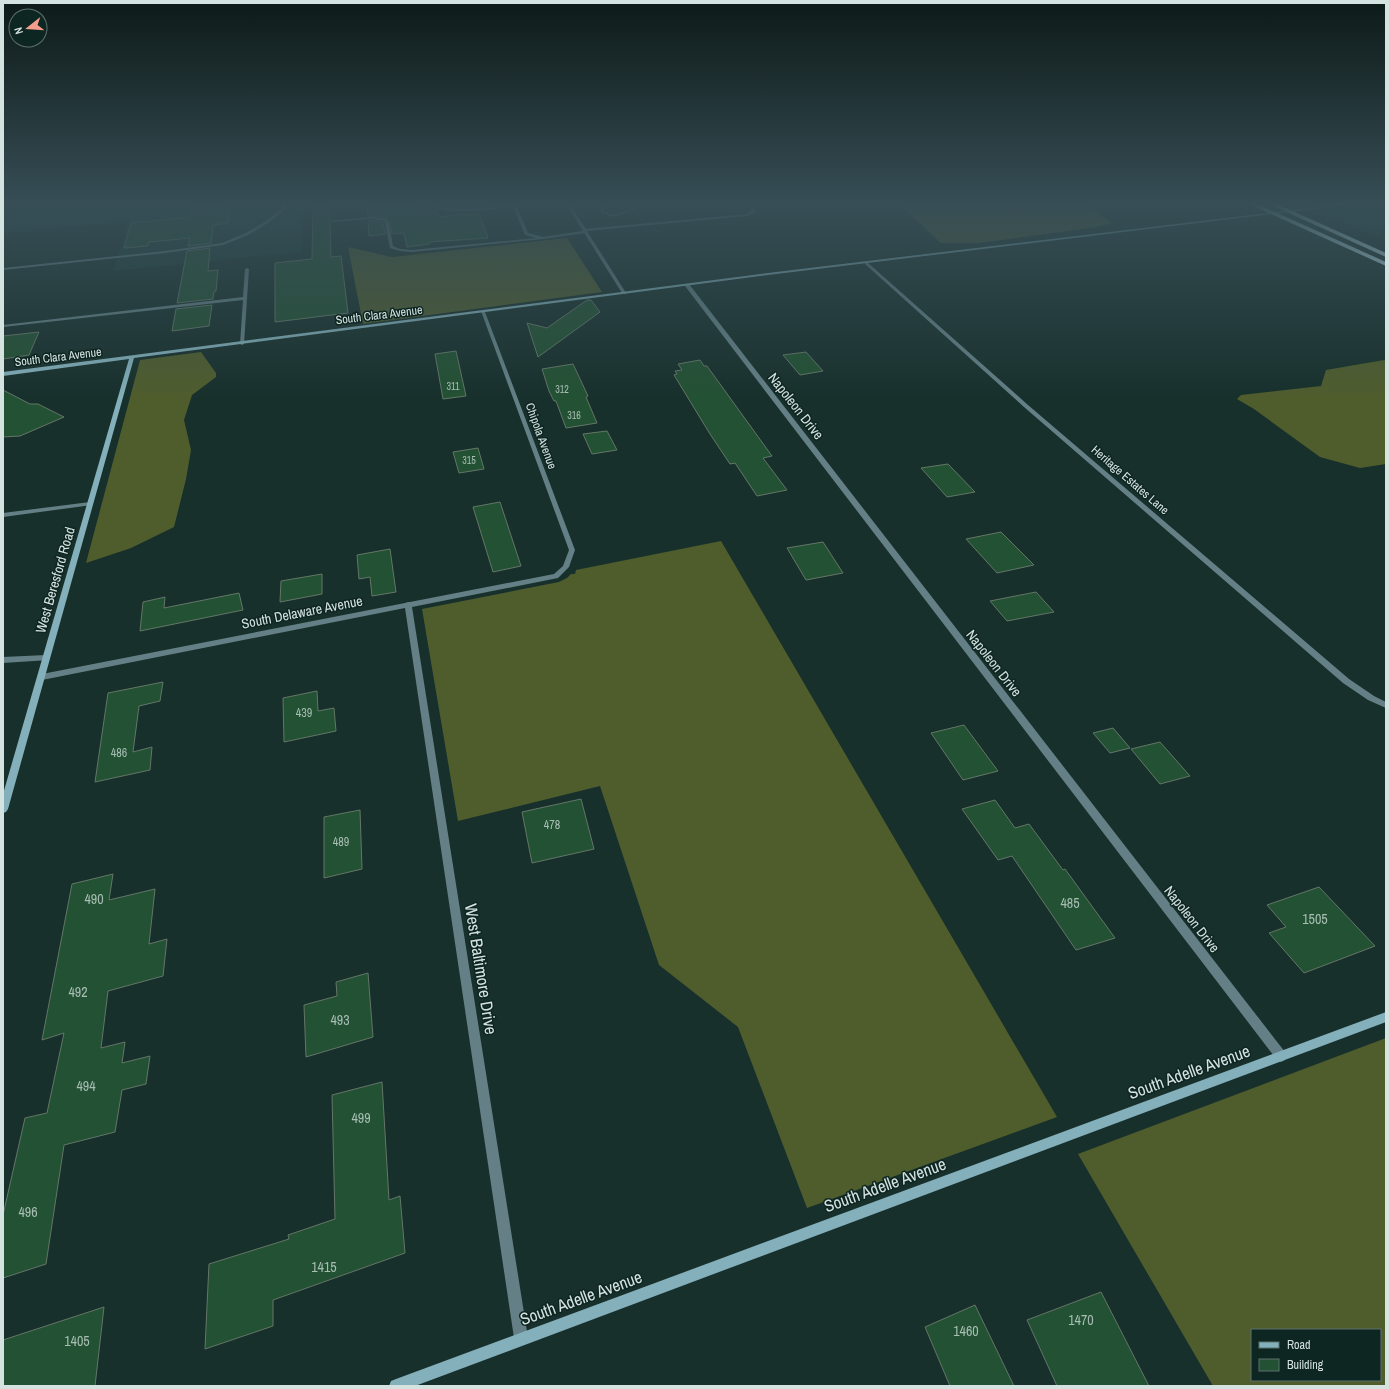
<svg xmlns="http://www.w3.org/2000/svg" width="1389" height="1389" viewBox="0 0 1389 1389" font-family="'Archivo Narrow',sans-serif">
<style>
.built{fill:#1c3c37}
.forest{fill:#4f5d2d;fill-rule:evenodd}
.building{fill:#235133;stroke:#647668}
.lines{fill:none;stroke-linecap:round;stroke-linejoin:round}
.lane{fill:#648086;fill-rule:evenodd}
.street{fill:#648086;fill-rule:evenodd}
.secondary{fill:#83b0ba;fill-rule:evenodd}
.highway{fill:#c9f2fc;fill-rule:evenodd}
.labels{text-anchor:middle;stroke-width:3;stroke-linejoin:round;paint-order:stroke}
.far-number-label{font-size:10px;fill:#a8beb5}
.far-street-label{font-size:12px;fill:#d4e2e0;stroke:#0e2622}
.number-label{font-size:12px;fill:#a8beb5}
.street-label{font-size:14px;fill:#d4e2e0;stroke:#0e2622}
.near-number-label{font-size:14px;fill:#a8beb5}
.near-street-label{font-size:17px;fill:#d4e2e0;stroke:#0e2622}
</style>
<rect width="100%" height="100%" fill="#18302c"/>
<!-- built -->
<g class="built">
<path d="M 3,204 L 301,204 L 301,252 L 113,271 L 129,221 L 3,233 Z"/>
<path d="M 1377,204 L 1386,204 L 1386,241 L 1316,212 Z"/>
</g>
<!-- forest -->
<g class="forest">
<path d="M 892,204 L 1080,204 L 1095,211 L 1111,223 L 1096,227 L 979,243 L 941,243 L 902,207 Z"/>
<path d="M 567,238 L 602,292 L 363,324 L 348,247 L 392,257 Z"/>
<path d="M 201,352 L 216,373 L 216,377 L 192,395 L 184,420 L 191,450 L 186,479 L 174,527 L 131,548 L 86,563 L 140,360 Z"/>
<path d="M 1384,360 L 1386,361 L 1386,464 L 1360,468 L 1320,457 L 1254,409 L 1237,399 L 1241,395 L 1321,386 L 1326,370 Z"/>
<path d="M 721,541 L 1057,1117 L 807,1208 L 738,1027 L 659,965 L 600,786 L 458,821 L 422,609 L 559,582 L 567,578 L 571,574 L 575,574 L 576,570 Z"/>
<path d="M 1386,1038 L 1386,1386 L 1213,1386 L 1078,1154 ZM 1252,1330 L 1380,1330 L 1380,1380 L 1252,1380 Z"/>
</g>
<!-- building -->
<g class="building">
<path d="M 194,204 L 229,204 L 228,223 L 213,225 L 211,243 L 188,246 L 190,238 L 149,242 L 148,246 L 124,248 L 131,223 L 191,217 Z"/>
<path d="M 313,204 L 330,204 L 330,219 L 329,221 L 330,223 L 331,257 L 341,256 L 348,313 L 275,322 L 275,263 L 312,259 Z"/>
<path d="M 367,204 L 400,204 L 437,212 L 439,217 L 479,213 L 488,238 L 429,242 L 429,244 L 407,247 L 404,233 L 392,234 L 390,223 L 385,216 L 368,216 Z"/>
<path d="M 368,221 L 382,221 L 386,234 L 369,236 Z"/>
<path d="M 210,248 L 208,271 L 218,270 L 216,291 L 214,292 L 213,299 L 177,303 L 187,251 Z"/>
<path d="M 587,300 L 591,300 L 600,312 L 538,357 L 527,323 L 547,328 Z"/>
<path d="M 212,305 L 209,326 L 172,331 L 176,309 Z"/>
<path d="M 39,332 L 29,355 L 3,359 L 3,336 Z"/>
<path d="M 456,351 L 466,396 L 443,399 L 435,354 Z"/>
<path d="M 806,352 L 823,371 L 800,375 L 783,355 Z"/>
<path d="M 700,360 L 704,366 L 707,366 L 772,456 L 763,458 L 787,490 L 757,496 L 735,463 L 730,464 L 710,434 L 674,375 L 677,374 L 675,371 L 682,370 L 678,364 Z"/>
<path d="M 573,364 L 588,396 L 586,397 L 597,423 L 566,428 L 556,401 L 554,401 L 549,391 L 542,369 Z"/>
<path d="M 3,390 L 30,404 L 38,404 L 64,417 L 20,436 L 3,437 Z"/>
<path d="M 607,431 L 617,450 L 592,454 L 583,434 Z"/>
<path d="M 478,448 L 484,469 L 459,473 L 453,452 Z"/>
<path d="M 948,464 L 975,492 L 947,497 L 921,468 Z"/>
<path d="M 500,502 L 521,566 L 493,572 L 473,507 Z"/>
<path d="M 1001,532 L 1034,565 L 997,573 L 966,539 Z"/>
<path d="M 823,542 L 843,573 L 806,580 L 787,548 Z"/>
<path d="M 390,549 L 396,592 L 372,596 L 370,577 L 359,579 L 357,555 Z"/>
<path d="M 322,574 L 322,594 L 280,602 L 281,581 Z"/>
<path d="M 1036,592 L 1054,612 L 1007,621 L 990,601 Z"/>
<path d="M 239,593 L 243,610 L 140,631 L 143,602 L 165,597 L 164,608 Z"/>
<path d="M 163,682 L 160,701 L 139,706 L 133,752 L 152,747 L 150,770 L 95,782 L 108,693 Z"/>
<path d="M 317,691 L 318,711 L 334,708 L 336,731 L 284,742 L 283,698 Z"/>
<path d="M 964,725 L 998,771 L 963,780 L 931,733 Z"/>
<path d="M 1113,728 L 1130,748 L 1110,753 L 1093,733 Z"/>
<path d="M 1160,742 L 1190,776 L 1160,784 L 1131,749 Z"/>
<path d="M 581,799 L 594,849 L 532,863 L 522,812 Z"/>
<path d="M 995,800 L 1015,828 L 1029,824 L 1063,870 L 1065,869 L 1115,938 L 1076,950 L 1012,856 L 998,860 L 962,809 Z"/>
<path d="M 360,810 L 362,869 L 324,878 L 324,817 Z"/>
<path d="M 113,874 L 109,900 L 155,889 L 149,944 L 167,939 L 163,976 L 108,991 L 101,1048 L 125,1042 L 122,1063 L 150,1056 L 146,1084 L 122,1090 L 115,1132 L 64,1145 L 46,1264 L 3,1278 L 3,1215 L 25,1118 L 47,1113 L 64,1033 L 42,1040 L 72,884 Z"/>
<path d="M 1319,887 L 1375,946 L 1304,973 L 1269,933 L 1286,927 L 1267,905 Z"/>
<path d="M 368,973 L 373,1037 L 306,1057 L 304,1005 L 337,996 L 336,982 Z"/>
<path d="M 382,1082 L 389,1200 L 400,1196 L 405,1253 L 273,1300 L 273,1326 L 205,1349 L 209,1264 L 289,1239 L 288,1235 L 335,1219 L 332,1095 Z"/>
<path d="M 1101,1292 L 1149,1386 L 1057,1386 L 1027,1320 Z"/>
<path d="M 975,1305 L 1014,1386 L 950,1386 L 925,1327 Z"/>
<path d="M 104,1307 L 95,1386 L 3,1386 L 3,1340 Z"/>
</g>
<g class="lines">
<!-- lane -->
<g class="lane">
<path d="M 283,204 L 287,204 L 284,211 L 268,223 L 248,235 L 223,245 L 165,253 L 3,270 L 3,268 L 165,251 L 222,243 L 246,233 L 266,221 L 281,209 Z"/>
<path d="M 425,204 L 448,208 L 470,209 L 516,204 L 528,233 L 543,237 L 583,231 L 582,230 L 584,229 L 747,214 L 752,210 L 747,204 L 751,204 L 756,210 L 754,213 L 748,216 L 586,231 L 587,232 L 585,233 L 543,239 L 412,252 L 400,251 L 390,248 L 385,223 L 383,220 L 371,219 L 332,222 L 330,221 L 371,217 L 385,218 L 389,223 L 393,246 L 400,249 L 412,250 L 536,238 L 525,235 L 513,207 C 485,210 452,216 425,204 Z"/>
<path d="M 603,204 L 607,204 L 603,211 L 613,215 L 633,209 L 631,204 L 633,204 L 637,209 L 613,217 L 600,212 Z"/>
<path d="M 90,502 L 92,503 L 92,505 L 3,517 L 3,513 Z"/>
</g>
<!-- street -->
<g class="street">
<path d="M 566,204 L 570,204 L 626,293 L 626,294 L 622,293 Z"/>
<path d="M 865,262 L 867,262 L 1028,405 L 1349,679 L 1374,696 L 1386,702 L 1386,708 L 1368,700 L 1343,683 L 1024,407 L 865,264 Z"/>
<path d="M 247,268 L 249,269 L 244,344 L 242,345 L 240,344 L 243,300 L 3,327 L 3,325 L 243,297 L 245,269 Z"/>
<path d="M 685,284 L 689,284 L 1285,1052 L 1287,1056 L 1285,1060 L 1281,1062 L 1277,1060 L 685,286 Z"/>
<path d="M 481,311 L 485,312 L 575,550 L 569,567 L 558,578 L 412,607 L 528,1338 L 526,1343 L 521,1345 L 516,1343 L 514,1338 L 405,608 L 42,680 L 38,677 L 42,674 L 405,603 L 408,602 L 410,602 L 554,574 L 563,566 L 569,550 Z"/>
<path d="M 46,655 L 49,656 L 50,658 L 49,660 L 3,663 L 3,657 Z"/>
</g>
<!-- secondary -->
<g class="secondary">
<path d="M 1342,204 L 1355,204 L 776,274 L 134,358 L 8,809 L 6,812 L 3,813 L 3,794 L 129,359 L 3,376 L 3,372 L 776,272 Z"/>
<path d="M 1386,1012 L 1386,1022 L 415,1386 L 389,1386 L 391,1381 L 396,1379 Z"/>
</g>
<!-- highway -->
<g class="highway">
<path d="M 1249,204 L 1257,204 L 1386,262 L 1386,266 Z"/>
<path d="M 1269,204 L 1277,204 L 1386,253 L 1386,257 Z"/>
</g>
</g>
<!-- sky -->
<linearGradient id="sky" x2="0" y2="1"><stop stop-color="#0d1a18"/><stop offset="0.51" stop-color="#374e56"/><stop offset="1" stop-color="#374e56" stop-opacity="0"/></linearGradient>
<rect width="1389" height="399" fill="url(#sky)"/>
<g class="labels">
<!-- far-number labels -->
<g class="far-number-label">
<text x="453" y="390">311</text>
<text x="562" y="393">312</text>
<text x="574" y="419">316</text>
<text x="469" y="464">315</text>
</g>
<!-- far-street labels -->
<g class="far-street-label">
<text transform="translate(379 315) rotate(-7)" y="4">South Clara Avenue</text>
<text transform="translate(58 357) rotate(-7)" y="4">South Clara Avenue</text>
<text transform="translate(541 436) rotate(70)" y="4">Chipola Avenue</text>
<text transform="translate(1130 480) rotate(41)" y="4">Heritage Estates Lane</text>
</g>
<!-- number labels -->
<g class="number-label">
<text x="304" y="717">439</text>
<text x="119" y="757">486</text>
<text x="552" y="829">478</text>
<text x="341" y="846">489</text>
</g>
<!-- street labels -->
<g class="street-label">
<text transform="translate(796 406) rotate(52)" y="5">Napoleon Drive</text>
<text transform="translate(55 580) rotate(-74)" y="5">West Beresford Road</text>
<text transform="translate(302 612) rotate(-11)" y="5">South Delaware Avenue</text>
<text transform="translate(994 663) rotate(52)" y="5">Napoleon Drive</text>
<text transform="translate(1192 919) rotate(52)" y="5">Napoleon Drive</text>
</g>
<!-- near-number labels -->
<g class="near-number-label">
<text x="94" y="904">490</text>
<text x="1070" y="908">485</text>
<text x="1315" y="924">1505</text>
<text x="78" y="997">492</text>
<text x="340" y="1025">493</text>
<text x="86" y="1091">494</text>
<text x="361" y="1123">499</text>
<text x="28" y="1217">496</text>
<text x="324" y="1272">1415</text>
<text x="1081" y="1325">1470</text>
<text x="966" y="1336">1460</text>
<text x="77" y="1346">1405</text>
</g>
<!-- near-street labels -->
<g class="near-street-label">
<text transform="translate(481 969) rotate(81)" y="6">West Baltimore Drive</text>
<text transform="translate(1189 1072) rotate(-20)" y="6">South Adelle Avenue</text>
<text transform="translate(885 1185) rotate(-20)" y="6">South Adelle Avenue</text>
<text transform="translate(581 1298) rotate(-20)" y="6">South Adelle Avenue</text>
</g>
</g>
<!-- border -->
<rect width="1389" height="1389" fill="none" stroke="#d4e2e0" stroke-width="8"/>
<!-- legend -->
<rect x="1251" y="1329" width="130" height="52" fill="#0e2622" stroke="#5d716e"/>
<rect x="1259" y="1342" width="20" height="6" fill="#83b0ba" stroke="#5d716e"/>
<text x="1287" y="1349" font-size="12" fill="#d4e2e0">Road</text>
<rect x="1259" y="1359" width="20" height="12" fill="#235133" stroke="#5d716e"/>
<text x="1287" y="1369" font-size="12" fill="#d4e2e0">Building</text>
<!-- north arrow -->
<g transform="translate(28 28) rotate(253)"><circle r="19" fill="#0e2622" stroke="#5d716e"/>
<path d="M0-3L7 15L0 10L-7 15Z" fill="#f49d8c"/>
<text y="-6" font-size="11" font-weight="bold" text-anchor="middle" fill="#d4e2e0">N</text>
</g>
</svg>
